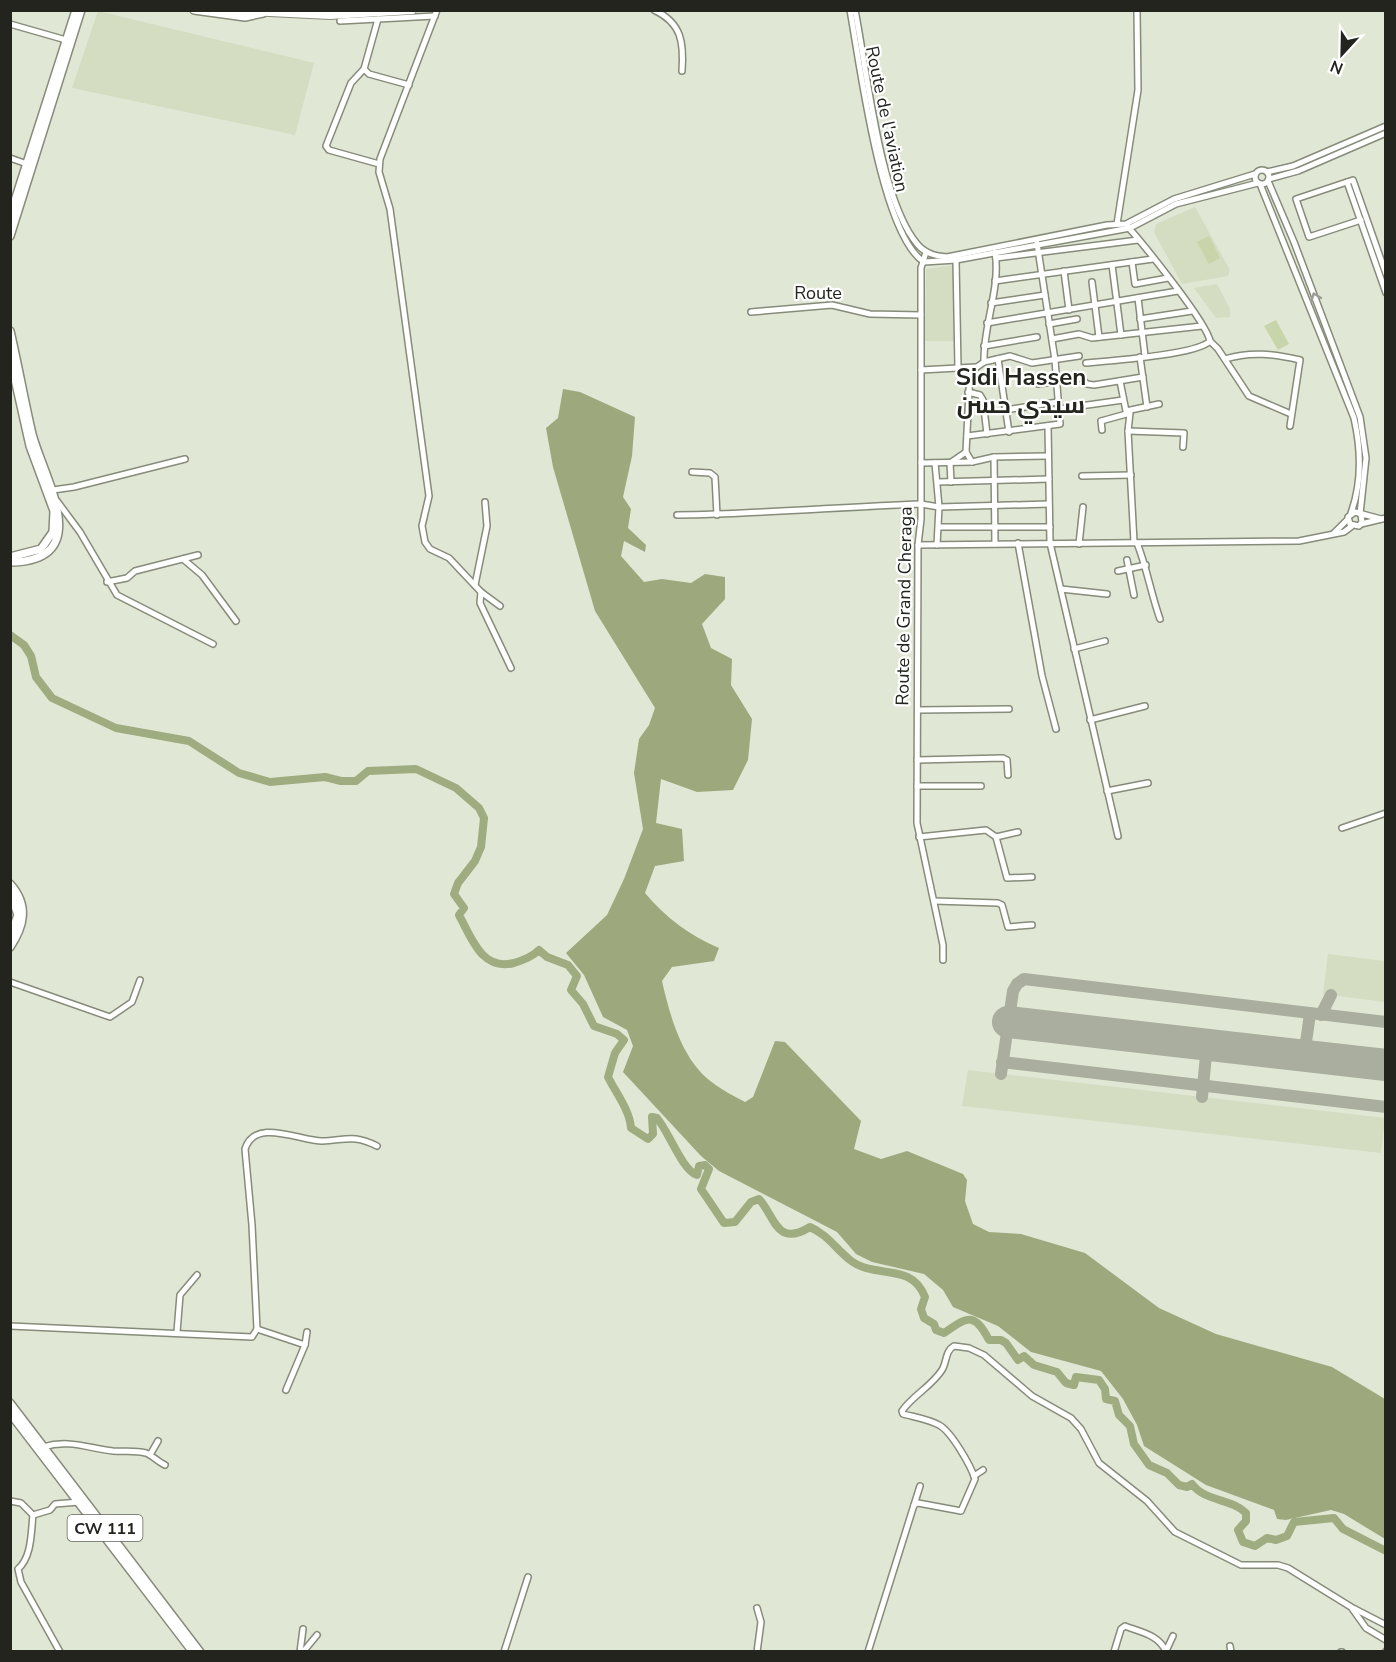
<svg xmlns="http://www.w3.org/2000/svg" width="1396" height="1662" viewBox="0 0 1396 1662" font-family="'Nunito Sans',Cairo,sans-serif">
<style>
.built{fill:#d4dcc2}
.green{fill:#c8d4a9}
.forest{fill:#9da97d}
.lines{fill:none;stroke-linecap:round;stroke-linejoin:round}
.river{stroke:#9fac80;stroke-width:8}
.taxiway{stroke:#a9ae9f;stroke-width:12}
.runway{stroke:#a9ae9f;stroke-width:32}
.minor-casing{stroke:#868b7a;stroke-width:8}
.major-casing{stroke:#868b7a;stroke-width:10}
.highway-casing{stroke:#868b7a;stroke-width:10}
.minor{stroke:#fff;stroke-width:5}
.major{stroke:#fff;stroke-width:7}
.highway{stroke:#fff;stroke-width:8}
.oneway{stroke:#9c9c99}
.labels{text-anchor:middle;stroke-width:4.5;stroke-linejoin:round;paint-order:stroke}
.shield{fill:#fff;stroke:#646661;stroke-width:1.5}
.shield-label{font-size:16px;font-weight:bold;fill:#22241d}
.street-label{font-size:18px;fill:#22241d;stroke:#fff}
.district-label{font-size:24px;font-weight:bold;fill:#22241d;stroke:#fff}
</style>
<rect width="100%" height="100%" fill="#e1e7d5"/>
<!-- built -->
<g class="built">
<path d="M 98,11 L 314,63 L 295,135 L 72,88 Z"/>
<path d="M 1195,207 L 1230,270 L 1228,276 L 1182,284 L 1154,232 L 1156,224 Z"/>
<path d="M 956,265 L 956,341 L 925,341 L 926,269 Z"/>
<path d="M 1217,284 L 1230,309 L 1230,317 L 1216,318 L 1194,288 Z"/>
<path d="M 1328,954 L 1385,961 L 1385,1002 L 1323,994 Z"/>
<path d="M 968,1070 L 1385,1118 L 1381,1153 L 962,1106 Z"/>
</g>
<!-- green -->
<g class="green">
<path d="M 1209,236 L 1220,258 L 1209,264 L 1197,242 Z"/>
<path d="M 1276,320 L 1289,344 L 1278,350 L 1264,326 Z"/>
</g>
<!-- forest -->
<path class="forest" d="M 563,389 L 580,392 L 635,417 L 632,456 L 623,497 L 631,509 L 628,528 L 646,545 L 645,552 L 624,541 L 621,556 L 644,582 L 662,579 L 691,583 L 705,574 L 725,577 L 725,599 L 702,624 L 711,648 L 732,659 L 731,685 L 752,719 L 748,760 L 733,790 L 697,792 L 661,779 L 656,823 L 682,829 L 684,861 L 655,866 L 645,893 C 666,918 689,935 719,948 L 714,961 L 672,967 L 662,981 C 670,1016 682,1061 713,1083 C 722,1090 734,1096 745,1102 L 753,1097 L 775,1041 L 785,1042 L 861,1121 L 854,1149 L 881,1159 L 907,1151 L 963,1174 L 967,1180 L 965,1201 L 973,1224 L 989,1232 L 1021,1234 L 1085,1253 L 1159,1308 L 1216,1334 L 1332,1367 L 1385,1399 L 1385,1539 L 1344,1514 L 1331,1510 L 1286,1520 L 1277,1519 L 1274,1510 L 1206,1485 L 1144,1446 L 1137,1425 L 1123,1399 L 1101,1371 L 1031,1352 L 998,1326 L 953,1307 L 943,1290 L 924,1274 L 872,1262 L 856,1254 L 837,1232 L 719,1171 L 701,1156 L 623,1072 L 633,1046 L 627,1030 L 603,1017 L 584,975 L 566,953 L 607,915 L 624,879 L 643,829 L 634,773 L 639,739 L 649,725 L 655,708 L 595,611 L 553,467 L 546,428 L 558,418 Z"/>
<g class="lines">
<!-- river -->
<path class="river" d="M 10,635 L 24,645 L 31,656 L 36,677 L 52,698 L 116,728 L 189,741 L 239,773 L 270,782 L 325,777 L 341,781 L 356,781 L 368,771 L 416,769 L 456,788 L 479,808 L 484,818 L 481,847 L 475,861 L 458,883 L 454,894 L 464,908 L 459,915 C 472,939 482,971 514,963 C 524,960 532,957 539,950 L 547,957 L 568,965 L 577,976 L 571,990 L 583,1004 L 594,1026 L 617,1034 L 624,1040 L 615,1053 L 608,1077 C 616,1093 630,1111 631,1128 L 648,1139 L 653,1134 L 652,1117 L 657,1118 C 669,1132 682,1170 697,1175 L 699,1166 L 705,1165 L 709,1169 L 701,1189 L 724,1223 L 735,1222 L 751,1202 L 759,1199 C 775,1216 776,1248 810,1227 C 828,1235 835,1248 850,1260 C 875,1280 911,1261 925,1297 L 921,1309 L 924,1318 L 934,1324 L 936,1330 L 944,1333 C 967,1317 974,1311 989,1340 L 1001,1340 L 1006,1343 L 1018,1360 L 1024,1356 L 1034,1365 L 1057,1372 L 1066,1383 L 1074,1385 L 1076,1377 L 1099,1380 L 1105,1389 L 1106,1399 L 1115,1401 L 1119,1415 L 1130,1426 L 1134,1444 L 1149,1465 L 1167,1473 L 1179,1485 L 1187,1487 L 1192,1484 C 1205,1502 1231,1498 1246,1513 L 1246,1521 L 1238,1530 L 1243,1542 L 1255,1546 L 1267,1538 L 1276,1540 L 1287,1536 L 1294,1522 L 1334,1518 L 1343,1529 L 1386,1551"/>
<!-- taxiway -->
<g class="taxiway">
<path d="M 1321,1015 L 1331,995"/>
<path d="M 1304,1056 L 1310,1014"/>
<path d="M 1002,1062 L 1386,1107"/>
<path d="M 1001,1074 L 1013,991 L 1017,984 L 1024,979 L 1386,1022"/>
<path d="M 1202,1097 L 1207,1045"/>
</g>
<!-- runway -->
<path class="runway" d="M 1008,1022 L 1386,1065"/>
<!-- minor casing -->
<g class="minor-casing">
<g id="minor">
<path d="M 437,10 L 380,159 L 379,172 L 390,209 L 429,496 L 422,526 L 425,542 L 430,549 L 449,558 L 481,592 L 500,606"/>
<path d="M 654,10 C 682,23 684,43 682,71"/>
<path d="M 850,10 C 860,64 881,234 924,262 L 956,260 L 1130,228 L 1176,204 L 1258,183"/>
<path d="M 855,10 C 867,70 880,202 918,245 C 926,254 936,256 947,257 L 1107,225 L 1126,224 L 1174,199 L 1255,174"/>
<path d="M 378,19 L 364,69 L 369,74 L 409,85"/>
<path d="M 340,21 L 435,16"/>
<path d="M 10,24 L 66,40"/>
<path d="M 364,69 L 351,83 L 326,146 L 329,150 L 379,164"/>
<path d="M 10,158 L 27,164"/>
<circle cx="1262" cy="177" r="7"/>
<path d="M 1267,172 L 1293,166 L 1386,126"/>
<path d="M 1269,179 L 1298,171 L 1386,133"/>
<path d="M 1268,181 L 1294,242 L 1360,417 L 1366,458 L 1360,514"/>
<path d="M 1347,182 L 1386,293"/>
<path d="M 1260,184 L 1354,418 C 1361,449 1362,483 1351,513"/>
<path d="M 1361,220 L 1309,237 L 1296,199 L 1353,180 L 1386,274"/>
<path d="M 1117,224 L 1138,90 L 1137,10"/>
<path d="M 926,252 L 921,268 L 921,519 L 918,545 L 917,823 L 943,945 L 943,960"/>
<path d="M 996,258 L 1138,240"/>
<path d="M 956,260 L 958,368"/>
<path d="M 1132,262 L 1135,284 L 1168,278"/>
<path d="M 1112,265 L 1121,335"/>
<path d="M 1064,271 L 1069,310"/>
<path d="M 995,281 L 1153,259"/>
<path d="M 1092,282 L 1099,337"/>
<path d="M 1138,298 L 1145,356"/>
<path d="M 991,303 L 1045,295"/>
<path d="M 751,312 L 832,305 L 870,314 L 921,315"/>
<path d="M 1140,319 L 1192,311"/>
<path d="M 987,323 L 1178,291"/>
<path d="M 1049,324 L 1077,319"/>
<path d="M 1052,339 L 1079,334 L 1092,338 L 1202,326"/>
<path d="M 1210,341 L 1218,349 L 1249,396 L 1291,414"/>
<path d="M 984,346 L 1037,337"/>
<path d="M 1140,357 L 1147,407"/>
<path d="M 998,359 L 1009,432"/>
<path d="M 1225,359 C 1251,351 1274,354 1300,360 L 1290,426"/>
<path d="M 984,362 L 1010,356 L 1032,363 L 1079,356"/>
<path d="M 1086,363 C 1108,361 1197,355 1210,341 C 1207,323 1144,245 1128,227"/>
<path d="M 921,370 L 976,367"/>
<path d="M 1120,381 L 1126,411 L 1159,404"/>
<path d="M 1038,384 L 1081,378 L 1087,384 L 1094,385 L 1143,377"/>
<path d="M 968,392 L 980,395 L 983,400 L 987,434"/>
<path d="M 1059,409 L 1123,400"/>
<path d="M 1005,410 L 1058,402"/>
<path d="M 1048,426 L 1050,543 L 1118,836"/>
<path d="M 1102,430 L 1101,421 L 1130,413 L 1128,431 L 1134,542"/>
<path d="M 1128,431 L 1184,433 L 1183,447"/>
<path d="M 967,436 L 1060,424 L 1055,360 L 1037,243"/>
<path d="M 966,452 L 972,462 L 994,457 L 1048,456"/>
<path d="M 994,457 L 995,544"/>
<path d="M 921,463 L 972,462"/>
<path d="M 935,463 L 939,507 L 937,545"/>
<path d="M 692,472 L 710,473 L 715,477 L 717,515"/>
<path d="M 1082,476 L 1131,475"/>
<path d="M 938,482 L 1049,479"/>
<path d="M 951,482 L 950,463 L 966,452 L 970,372 L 984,362 C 983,325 1001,288 995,252"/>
<path d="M 53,490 L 74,487 L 185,459"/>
<path d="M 57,501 L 80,532 L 117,595 L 213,644"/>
<path d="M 677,515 C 758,514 840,507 921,504 L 939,507 L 1049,504"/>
<path d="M 1361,515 L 1362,522 L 1359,526 L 1350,524 L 1348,517 L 1355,512 L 1381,519"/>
<path d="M 1361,524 L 1386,518"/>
<path d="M 939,527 L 1050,527"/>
<path d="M 1334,533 L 1348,519"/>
<path d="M 1018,543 L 1042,676 L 1056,729"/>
<path d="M 1137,543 C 1147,568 1151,594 1160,619"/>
<path d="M 1079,544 L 1083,507"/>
<path d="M 918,545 L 1299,541 L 1344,532 L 1352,526"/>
<path d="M 183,559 L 202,575 L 236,621"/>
<path d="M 1127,560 L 1134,595"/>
<path d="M 1118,571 L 1146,565"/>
<path d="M 107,582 L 127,578 L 135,571 L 198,555"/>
<path d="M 475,585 L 487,526 L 485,502"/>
<path d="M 1061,589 L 1107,594"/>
<path d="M 481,592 L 480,603 L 511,668"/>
<path d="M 1074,649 L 1105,641"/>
<path d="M 918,710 L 1009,709"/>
<path d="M 1090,720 L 1145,706"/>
<path d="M 917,760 L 1003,758 L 1007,760 L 1008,775"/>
<path d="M 917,786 L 981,786"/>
<path d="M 1107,791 L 1148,783"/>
<path d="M 1342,828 L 1386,813"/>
<path d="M 919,837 L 986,830 L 996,837 L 1007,878 L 1032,877"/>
<path d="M 996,837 L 1018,832"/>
<path d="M 934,901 L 998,903 L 1002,905 L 1008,927 L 1032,925"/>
<path d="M 10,982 L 110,1017 L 132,1002 L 140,980"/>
<path d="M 10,1326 L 252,1337 L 257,1329 L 252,1225 L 245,1149 C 255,1117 300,1141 322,1141 C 346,1140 354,1134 377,1146"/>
<path d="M 257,1329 L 305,1345 L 307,1332"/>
<path d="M 177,1332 L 180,1295 L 197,1275"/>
<path d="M 286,1390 L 305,1345"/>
<path d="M 43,1447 C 69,1439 87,1448 113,1451 C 125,1452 134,1450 146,1453 C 152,1455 158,1462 165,1465"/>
<path d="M 150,1455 L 158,1441"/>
<path d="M 974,1476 L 983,1470"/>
<path d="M 10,1501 L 21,1503 L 33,1515"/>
<path d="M 914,1505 L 920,1486"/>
<path d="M 1353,1608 L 1386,1625"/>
<path d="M 1230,1646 L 1231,1652"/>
<path d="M 1166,1651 L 1173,1636"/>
<path d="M 60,1652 L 21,1582 L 18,1569 C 32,1557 31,1532 33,1515 L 50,1510 L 55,1504 L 79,1502"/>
<path d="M 300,1652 L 303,1629"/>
<path d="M 303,1652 L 317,1635"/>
<path d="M 504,1652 L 528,1577"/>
<path d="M 757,1652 L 761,1622 L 757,1608"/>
<path d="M 868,1652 L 914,1505 L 918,1503 L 961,1511 L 975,1479 C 971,1466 951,1431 939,1425 C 928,1419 914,1417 903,1414 L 902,1411 C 913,1395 931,1387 942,1370 C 947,1362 945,1351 954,1346 L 969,1348 L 984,1355 L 1032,1396 L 1071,1418 L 1081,1429 L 1099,1463 L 1147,1501 L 1175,1532 L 1241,1565 L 1278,1565 L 1288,1568 L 1351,1607 L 1366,1628 L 1386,1640"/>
<path d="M 1114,1652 L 1121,1629 L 1125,1626 C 1140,1632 1160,1635 1166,1652"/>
<path d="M 1341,1652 L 1342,1652"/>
<path d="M 1385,1652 L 1386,1651"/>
</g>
</g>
<!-- major casing -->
<g class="major-casing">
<g id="major">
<path d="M 194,10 L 245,17 L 263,13"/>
<path d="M 10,216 L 76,10"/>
<path d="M 10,236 L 81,10"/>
<path d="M 10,331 C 18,365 24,400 32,434 C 43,477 97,561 10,562"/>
<path d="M 10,357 L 30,446 L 54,511 L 53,532 L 41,549 L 10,557"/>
<path d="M 10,884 C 29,905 24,926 10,947"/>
<path d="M 10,892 L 18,915 L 10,936"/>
<path d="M 10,1403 L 200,1652"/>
<path d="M 10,1413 L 193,1652"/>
</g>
</g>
<!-- highway casing -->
<g class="highway-casing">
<path id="highway" d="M 230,10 L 330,15 L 412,10"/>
</g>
<!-- minor -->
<use href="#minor" class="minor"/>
<!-- major -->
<use href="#major" class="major"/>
<!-- highway -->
<use href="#highway" class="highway"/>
</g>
<!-- one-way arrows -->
<defs><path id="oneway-chevron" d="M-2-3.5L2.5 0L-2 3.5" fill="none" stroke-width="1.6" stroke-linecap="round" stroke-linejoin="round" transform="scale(1.5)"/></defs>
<use class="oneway" href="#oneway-chevron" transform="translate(1315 297) rotate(-111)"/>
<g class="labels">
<!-- shield labels -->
<rect class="shield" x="67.5" y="1515" width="75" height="26" rx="4.5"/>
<g class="shield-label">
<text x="105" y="1534">CW 111</text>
</g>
<!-- street labels -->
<g class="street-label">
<text transform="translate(887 119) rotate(78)" y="6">Route de l'aviation</text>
<text x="818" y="299">Route</text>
<text transform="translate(904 606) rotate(-89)" y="6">Route de Grand Cheraga</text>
</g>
<!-- district labels -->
<g class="district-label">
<text x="1021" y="385">Sidi Hassen<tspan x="1021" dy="28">سيدي حسن</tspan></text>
</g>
</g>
<!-- border -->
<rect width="1396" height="1662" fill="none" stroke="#22241d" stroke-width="24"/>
<!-- north arrow -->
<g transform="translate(1342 54) rotate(202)" stroke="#ffffff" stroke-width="4.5" paint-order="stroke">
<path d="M0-4.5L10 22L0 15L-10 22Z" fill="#22241d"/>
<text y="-9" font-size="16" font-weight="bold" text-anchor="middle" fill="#22241d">N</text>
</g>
</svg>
